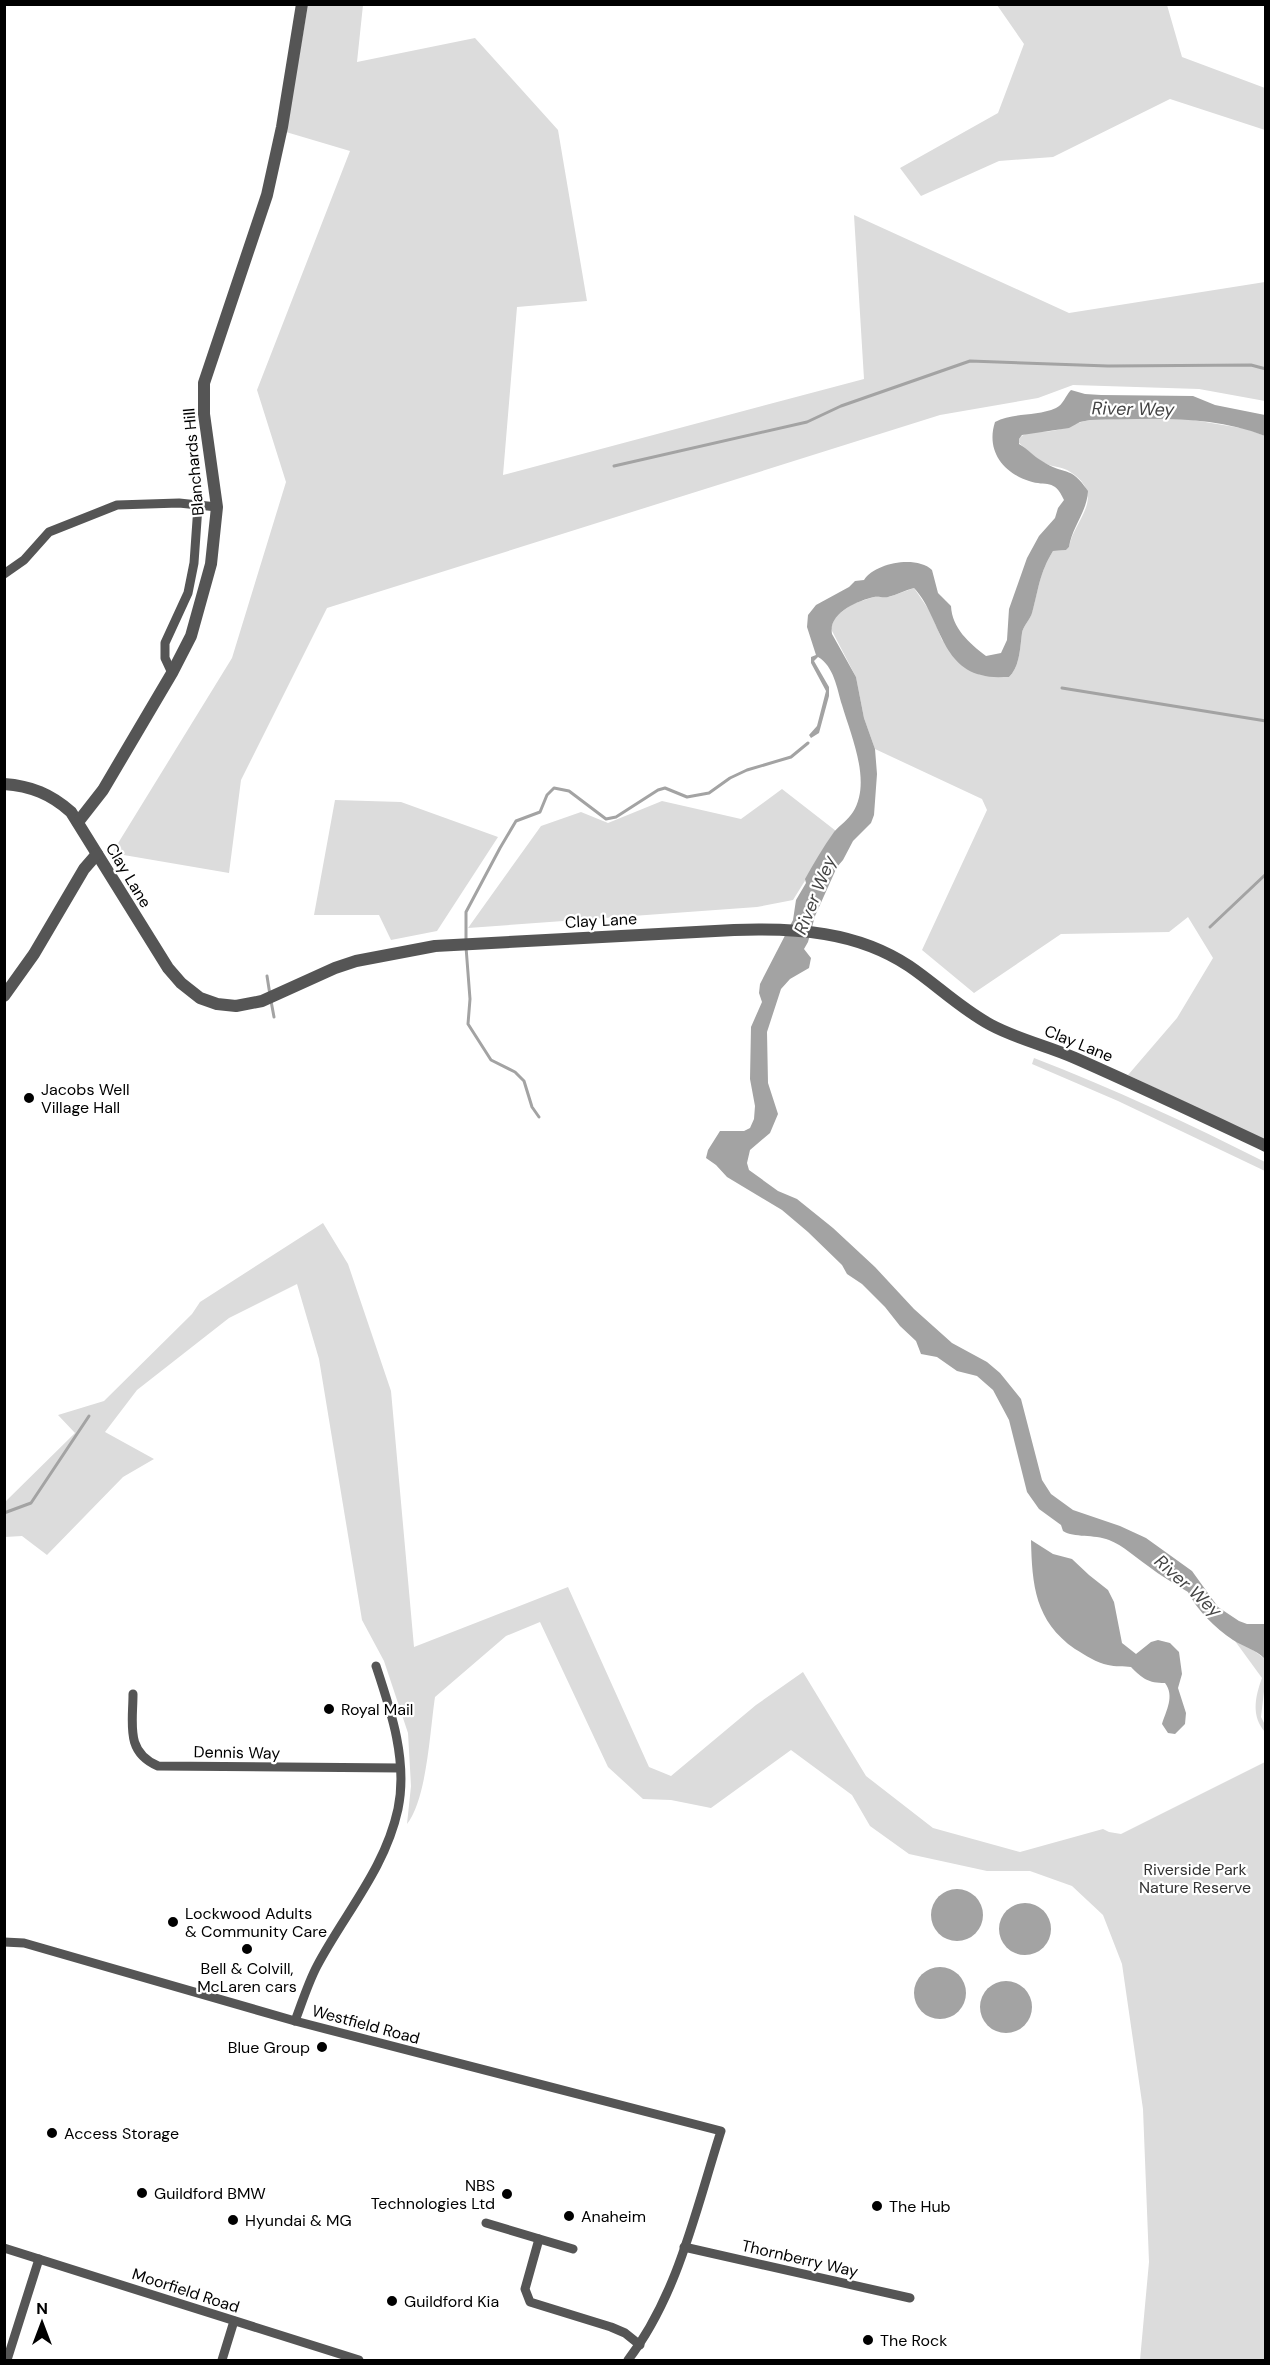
<svg xmlns="http://www.w3.org/2000/svg" width="1270" height="2365" viewBox="0 0 1270 2365" font-family="'DM Sans',sans-serif">
<style>
.green{fill:#dcdcdc}
.water{fill:#a3a3a3}
.lines{fill:none;stroke-linecap:round;stroke-linejoin:round}
.stream{stroke:#a3a3a3;stroke-width:3}
.minor{stroke:#555;stroke-width:9}
.tertiary{stroke:#555;stroke-width:12}
.poi-dot{fill:#000;stroke:#fff;stroke-width:2}
.labels{text-anchor:middle;stroke-width:4.5;stroke-linejoin:round;paint-order:stroke}
.street-label{font-size:16px;fill:#000;stroke:#fff}
.poi-label{font-size:16px;fill:#000;stroke:#fff;text-anchor:start}
.park-label{font-size:16px;fill:#333;stroke:#fff}
.water-label{font-size:18px;font-style:italic;fill:#444;stroke:#fff}
</style>
<rect width="100%" height="100%" fill="#fff"/>
<!-- green -->
<g class="green">
<path d="M 308,5 L 363,5 L 357,62 L 475,38 L 558,130 L 587,301 L 517,307 L 503,475 L 864,379 L 854,215 L 1069,313 L 1265,282 L 1265,401 L 1199,389 L 1073,385 L 1038,398 L 940,415 L 327,608 L 241,780 L 229,873 L 112,853 L 232,658 L 286,482 L 257,390 L 350,151 L 286,132 Z"/>
<path d="M 997,5 L 1167,5 L 1182,57 L 1265,88 L 1265,130 L 1170,99 L 1053,157 L 999,161 L 921,196 L 900,168 L 998,113 L 1024,44 Z"/>
<path d="M 1175,417 L 1247,429 L 1265,436 L 1265,1140 L 1128,1075 L 1177,1018 L 1213,958 L 1188,917 L 1169,932 L 1061,934 L 974,993 L 922,950 L 987,810 L 982,799 L 875,749 L 864,718 L 856,677 L 831,629 L 835,617 L 852,604 L 874,597 L 889,597 L 914,588 L 931,613 L 942,640 L 980,675 L 1009,677 C 1020,666 1020,648 1022,633 C 1023,626 1030,620 1032,612 C 1039,588 1039,574 1053,551 L 1066,550 L 1069,547 C 1072,531 1083,519 1087,504 C 1091,489 1080,477 1067,470 C 1059,466 1049,467 1041,461 C 1033,456 1027,449 1019,443 L 1019,439 C 1027,429 1040,433 1052,431 C 1066,429 1077,422 1090,420 Z"/>
<path d="M 782,789 L 836,831 L 793,900 L 757,907 L 468,928 L 541,826 L 581,812 L 608,823 L 662,801 L 741,819 Z"/>
<path d="M 335,800 L 401,802 L 498,837 L 437,931 L 391,940 L 379,915 L 314,915 Z"/>
<path d="M 1034,1058 C 1114,1089 1190,1124 1265,1162 L 1265,1171 L 1118,1101 L 1032,1064 Z"/>
<path d="M 323,1223 L 348,1264 L 391,1391 L 414,1647 L 568,1587 L 649,1767 L 671,1776 L 756,1705 L 803,1672 L 866,1776 L 933,1828 L 1020,1852 L 1103,1829 L 1109,1832 L 1121,1834 L 1265,1762 L 1265,2360 L 1140,2360 L 1149,2262 L 1143,2109 L 1122,1964 L 1103,1915 L 1072,1886 L 1030,1871 L 987,1871 L 909,1854 L 870,1826 L 852,1795 L 791,1750 L 711,1808 L 671,1800 L 643,1799 L 608,1767 L 540,1622 L 506,1636 L 435,1697 C 430,1730 427,1799 407,1824 L 411,1786 L 408,1733 L 384,1661 L 362,1620 L 319,1359 L 297,1284 L 229,1318 L 137,1390 L 105,1432 L 154,1459 L 123,1477 L 47,1555 L 22,1536 L 5,1537 L 5,1502 L 75,1433 L 58,1415 L 104,1401 L 192,1314 L 200,1302 Z"/>
<path d="M 1235,1641 L 1245,1644 L 1265,1659 L 1265,1683 L 1261,1717 L 1265,1725 L 1265,1732 C 1251,1716 1255,1697 1262,1678 Z"/>
</g>
<!-- water -->
<g class="water">
<path d="M 1071,390 L 1085,394 L 1101,395 L 1193,396 L 1215,405 L 1265,415 L 1265,436 C 1208,414 1151,419 1090,420 L 1080,422 L 1069,428 L 1022,435 L 1019,439 L 1019,444 C 1028,449 1033,456 1042,461 C 1064,476 1070,464 1088,491 C 1087,512 1072,527 1069,547 L 1066,550 L 1053,551 C 1039,574 1039,588 1032,613 C 1030,620 1023,626 1022,633 C 1020,648 1020,666 1009,677 C 1001,677 990,678 981,675 C 940,665 939,614 914,588 C 905,590 897,595 888,597 C 883,598 878,596 874,597 C 857,601 828,613 832,634 L 856,677 L 864,718 L 875,749 L 877,774 L 874,815 L 871,823 L 853,841 L 843,860 L 837,867 L 815,916 L 808,942 L 804,949 L 811,958 L 809,968 L 790,979 L 781,989 L 767,1032 L 768,1083 L 778,1114 L 770,1133 L 750,1150 L 747,1163 L 749,1170 L 778,1191 L 797,1199 L 833,1228 L 875,1267 L 914,1309 L 952,1343 L 987,1362 L 1000,1373 L 1021,1399 L 1042,1480 L 1051,1494 L 1073,1510 L 1120,1526 L 1146,1538 L 1192,1571 L 1218,1607 L 1239,1621 L 1247,1624 L 1265,1624 L 1265,1659 C 1255,1649 1244,1647 1233,1640 C 1215,1628 1197,1610 1188,1592 C 1175,1584 1161,1576 1148,1566 C 1135,1557 1124,1546 1109,1540 C 1094,1534 1074,1538 1063,1531 L 1061,1525 L 1039,1509 L 1027,1492 L 1009,1420 L 993,1390 L 977,1376 L 957,1371 L 937,1357 L 921,1354 L 916,1341 L 900,1326 L 885,1307 L 862,1284 L 847,1274 L 842,1265 L 808,1232 L 782,1210 L 727,1177 L 716,1165 L 706,1158 L 708,1150 L 720,1131 L 744,1131 L 750,1128 L 754,1119 L 755,1106 L 750,1079 L 751,1027 L 762,1002 L 759,993 L 760,984 L 793,920 L 796,900 L 806,883 L 805,879 C 814,863 823,847 834,832 C 840,825 848,820 853,812 C 872,782 851,736 842,705 C 837,689 834,666 818,657 L 814,661 L 829,687 L 829,696 L 819,733 L 811,738 L 809,735 L 817,726 L 826,691 L 811,663 L 811,657 L 816,655 L 807,627 L 808,615 L 816,605 L 849,587 L 855,581 L 864,580 C 875,563 916,555 932,570 L 938,593 L 951,606 C 952,628 969,643 986,656 L 1001,653 L 1007,640 L 1009,609 L 1027,558 L 1039,536 L 1055,518 L 1058,508 L 1064,500 C 1054,478 1047,487 1029,481 C 1002,472 986,450 995,422 C 1013,412 1036,417 1056,408 C 1063,405 1066,395 1071,390 Z"/>
<path d="M 1031,1540 L 1053,1554 L 1072,1559 L 1089,1575 L 1108,1590 L 1114,1602 L 1122,1643 L 1136,1654 L 1151,1642 L 1158,1640 L 1170,1643 L 1179,1652 L 1182,1674 L 1178,1688 L 1186,1713 L 1185,1724 L 1175,1734 L 1168,1733 L 1162,1724 C 1166,1711 1175,1696 1165,1683 C 1148,1683 1143,1679 1131,1667 C 1124,1666 1115,1667 1108,1665 C 1097,1663 1085,1655 1075,1649 C 1035,1621 1032,1585 1031,1540 Z"/>
<circle cx="957" cy="1915" r="26"/>
<circle cx="1025" cy="1929" r="26"/>
<circle cx="940" cy="1993" r="26"/>
<circle cx="1006" cy="2007" r="26"/>
</g>
<g class="lines">
<!-- stream -->
<g class="stream">
<path d="M 614,466 L 807,422 L 841,406 L 970,361 L 1108,366 L 1251,365 L 1266,369"/>
<path d="M 1062,688 L 1266,721"/>
<path d="M 1210,927 L 1266,874"/>
<path d="M 466,940 L 466,912 L 500,848 L 516,821 L 540,812 L 547,795 L 554,788 L 569,791 L 606,819 L 616,817 L 658,790 L 665,788 L 687,797 L 709,793 L 730,778 L 747,770 L 791,757 L 808,743"/>
<path d="M 466,947 L 470,999 L 468,1024 L 491,1060 L 515,1072 L 524,1081 L 532,1107 L 539,1117"/>
<path d="M 267,976 L 270,995"/>
<path d="M 271,1001 L 274,1017"/>
<path d="M 4,1513 L 31,1503 L 89,1416"/>
</g>
<!-- minor -->
<g class="minor">
<path d="M 4,574 L 24,560 L 49,532 L 117,505 L 179,503 L 217,507"/>
<path d="M 172,673 L 165,658 L 165,643 L 188,593 L 194,563 L 198,506"/>
<path d="M 133,1694 C 133,1724 125,1752 158,1766 L 400,1768"/>
<path d="M 4,1942 L 24,1943 L 295,2021 L 721,2131 C 696,2209 678,2295 628,2360"/>
<path d="M 295,2021 C 302,2003 308,1983 317,1966 C 345,1913 385,1869 398,1809 C 408,1761 391,1711 376,1666"/>
<path d="M 486,2223 L 573,2249"/>
<path d="M 539,2239 L 525,2289 L 530,2302 L 611,2327 L 625,2333 L 640,2345"/>
<path d="M 684,2247 L 910,2298"/>
<path d="M 4,2248 L 359,2360"/>
<path d="M 7,2360 L 39,2259"/>
<path d="M 222,2360 L 234,2321"/>
</g>
<!-- tertiary -->
<g class="tertiary">
<path d="M 4,784 C 31,786 51,794 71,812 L 168,968 L 181,983 L 200,998 L 217,1004 L 236,1006 L 262,1001 L 335,968 L 356,961 L 435,946 L 734,930 C 796,928 856,931 909,966 C 937,985 961,1009 991,1025 C 1017,1039 1048,1046 1075,1058 C 1139,1086 1202,1116 1266,1146"/>
<path d="M 78,822 L 103,790 L 172,673 L 191,636 L 211,564 L 217,507 L 204,414 L 204,383 L 267,195 L 282,127 L 302,4"/>
<path d="M 4,996 L 34,954 L 84,869 L 97,854"/>
</g>
</g>
<!-- markers -->
<g class="poi-dot">
<circle cx="29" cy="1098" r="6"/>
<circle cx="329" cy="1709" r="6"/>
<circle cx="173" cy="1922" r="6"/>
<circle cx="247" cy="1949" r="6"/>
<circle cx="322" cy="2047" r="6"/>
<circle cx="52" cy="2133" r="6"/>
<circle cx="142" cy="2193" r="6"/>
<circle cx="507" cy="2194" r="6"/>
<circle cx="877" cy="2206" r="6"/>
<circle cx="569" cy="2216" r="6"/>
<circle cx="233" cy="2220" r="6"/>
<circle cx="392" cy="2301" r="6"/>
<circle cx="868" cy="2340" r="6"/>
</g>
<g class="labels">
<!-- street labels -->
<g class="street-label">
<text transform="translate(193 462) rotate(-95)" y="6">Blanchards Hill</text>
<text transform="translate(129 875) rotate(59)" y="6">Clay Lane</text>
<text transform="translate(601 920) rotate(-3)" y="6">Clay Lane</text>
<text transform="translate(1079 1043) rotate(22)" y="6">Clay Lane</text>
<text transform="translate(237 1752) rotate(1)" y="6">Dennis Way</text>
<text transform="translate(366 2024) rotate(15)" y="6">Westfield Road</text>
<text transform="translate(800 2258) rotate(13)" y="6">Thornberry Way</text>
<text transform="translate(186 2290) rotate(18)" y="6">Moorfield Road</text>
</g>
<!-- poi labels -->
<g class="poi-label">
<text x="41" y="1095">Jacobs Well<tspan x="41" dy="18">Village Hall</tspan></text>
<text x="341" y="1715">Royal Mail</text>
<text x="185" y="1919">Lockwood Adults<tspan x="185" dy="18">&amp; Community Care</tspan></text>
<text x="247" y="1974" text-anchor="middle">Bell &amp; Colvill,<tspan x="247" dy="18">McLaren cars</tspan></text>
<text x="310" y="2053" text-anchor="end">Blue Group</text>
<text x="64" y="2139">Access Storage</text>
<text x="495" y="2191" text-anchor="end">NBS<tspan x="495" dy="18">Technologies Ltd</tspan></text>
<text x="154" y="2199">Guildford BMW</text>
<text x="889" y="2212">The Hub</text>
<text x="581" y="2222">Anaheim</text>
<text x="245" y="2226">Hyundai &amp; MG</text>
<text x="404" y="2307">Guildford Kia</text>
<text x="880" y="2346">The Rock</text>
</g>
<!-- park labels -->
<g class="park-label">
<text x="1195" y="1875">Riverside Park<tspan x="1195" dy="18">Nature Reserve</tspan></text>
</g>
<!-- water labels -->
<g class="water-label">
<text transform="translate(1133 409) rotate(1)" y="6">River Wey</text>
<text transform="translate(815 895) rotate(-68)" y="6">River Wey</text>
<text transform="translate(1188 1586) rotate(42)" y="6">River Wey</text>
</g>
</g>
<!-- border -->
<rect width="1270" height="2365" fill="none" stroke="#000000" stroke-width="12"/>
<!-- north arrow -->
<g transform="translate(42 2323)" stroke="#ffffff" stroke-width="4.5" paint-order="stroke">
<path d="M0-4.5L10 22L0 15L-10 22Z" fill="#000000"/>
<text y="-9" font-size="16" font-weight="bold" text-anchor="middle" fill="#000000">N</text>
</g>
</svg>
